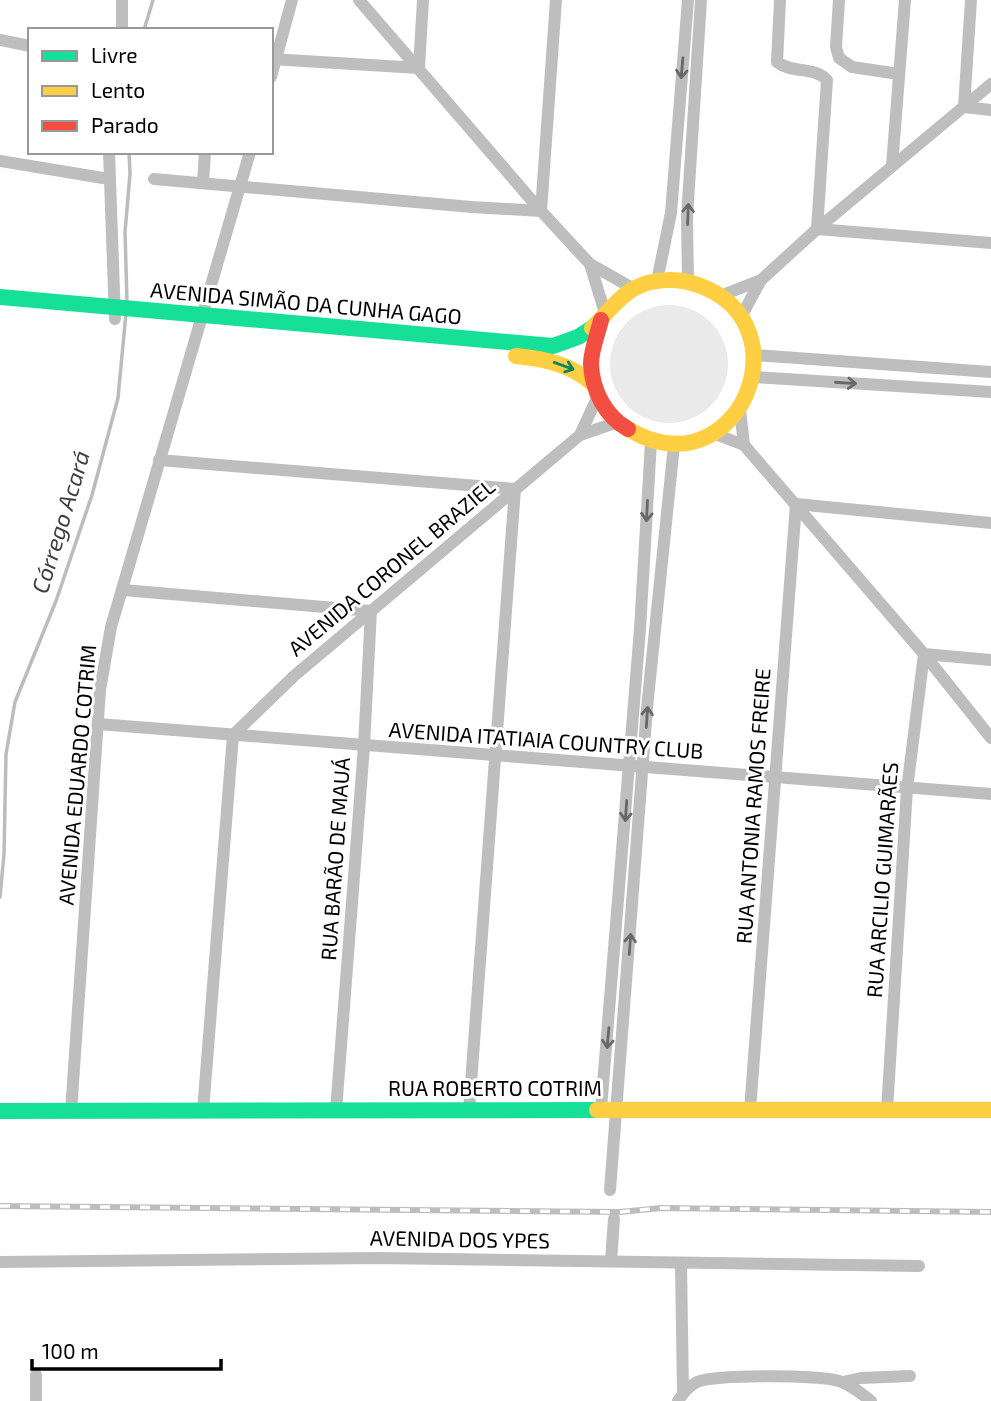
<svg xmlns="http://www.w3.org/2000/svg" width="991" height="1401" viewBox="0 0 991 1401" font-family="'Exo 2',sans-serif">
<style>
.green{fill:#eaeaea}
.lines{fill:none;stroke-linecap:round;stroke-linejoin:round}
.stream{stroke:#bcbcbc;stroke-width:3.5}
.street{stroke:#bebebe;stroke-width:12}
.fast{stroke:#16e098;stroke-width:16}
.slow{stroke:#ffcf43;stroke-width:16}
.jam{stroke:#f24e42;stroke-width:16}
.rail-casing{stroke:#bdbdbd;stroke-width:6}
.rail{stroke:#fff;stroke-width:3.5;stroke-dasharray:10;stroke-linecap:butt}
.oneway{stroke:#686868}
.oneway2{stroke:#0d865b}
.labels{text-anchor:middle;stroke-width:6;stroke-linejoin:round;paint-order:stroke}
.street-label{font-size:21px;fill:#000;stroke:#fff}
.water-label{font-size:23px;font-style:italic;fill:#414141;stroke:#fff}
</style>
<rect width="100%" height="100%" fill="#fff"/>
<!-- green -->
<circle class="green" cx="669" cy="364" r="59"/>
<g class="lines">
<!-- stream -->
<g class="stream">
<path d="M 144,30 L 153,0"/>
<path d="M 127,302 L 125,232 L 130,174 L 129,152"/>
<path d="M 0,897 L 4,854 L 6,754 L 15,702 L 56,601 L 92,495 L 118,398 L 126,313"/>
</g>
<!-- street -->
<g class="street">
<path d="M 359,0 L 541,211 L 590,264 L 634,289"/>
<path d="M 780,0 L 777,62 C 792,74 814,66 827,80 L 817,229 L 991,243"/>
<path d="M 839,0 L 836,47 L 839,58 L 852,67 L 899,74"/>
<path d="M 971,0 L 964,107 L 991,110"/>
<path d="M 122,30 L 122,0"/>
<path d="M 0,40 L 30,46"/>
<path d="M 271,59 L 419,68 L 423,0"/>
<path d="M 271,77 L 292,0"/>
<path d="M 109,152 L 115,319"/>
<path d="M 0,161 L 109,179"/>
<path d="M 892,166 L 905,0"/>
<path d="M 154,179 L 472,207 L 541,211 L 556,0"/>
<path d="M 203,183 L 205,152"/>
<path d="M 590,264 L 605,313"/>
<path d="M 657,281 L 671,213 L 688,0"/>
<path d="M 688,282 L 687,217 L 701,0"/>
<path d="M 720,296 L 761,280"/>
<path d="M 741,317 L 761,280 L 817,229 L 991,84"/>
<path d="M 754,355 L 991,372"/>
<path d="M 754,377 L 991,392"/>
<path d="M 740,410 L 744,445"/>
<path d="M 715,434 L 744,445 L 924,654 L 991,738"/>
<path d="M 580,435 L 597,398"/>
<path d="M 159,460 L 515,489 L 469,1110"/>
<path d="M 123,590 L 371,611 L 364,746 L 336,1111"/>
<path d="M 98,724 L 991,794"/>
<path d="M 601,1109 L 640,629 L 651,442"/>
<path d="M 750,1110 L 796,504 L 991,523"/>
<path d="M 887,1110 L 907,789 L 924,654 L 991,660"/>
<path d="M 203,1111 L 233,735 L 294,676 L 580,435 L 615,423"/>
<path d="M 71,1112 L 100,690 L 111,627 L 250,152"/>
<path d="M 610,1190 L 647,708 L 674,445"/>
<path d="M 611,1261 L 614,1219"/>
<path d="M 0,1262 L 380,1258 L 919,1266"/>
<path d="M 681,1263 L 683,1393"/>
<path d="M 843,1382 L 861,1378 L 910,1376"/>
<path d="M 36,1401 L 36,1375"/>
<path d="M 678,1401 C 683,1393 689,1386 697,1382 C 717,1374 818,1375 839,1381 C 851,1385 861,1393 871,1401"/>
</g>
<!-- fast -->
<g class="fast">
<path d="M 0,297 L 553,346 L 578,337 L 592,328"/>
<path d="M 0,1111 L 597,1110"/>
</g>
<!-- slow -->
<g class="slow">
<path d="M 592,328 C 606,315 618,297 635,288 C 654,278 678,278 698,285 C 809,324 737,494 628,429"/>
<path d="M 516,356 C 545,359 570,364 592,383"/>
<path d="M 597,1110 L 991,1110"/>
</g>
<!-- jam -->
<path class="jam" d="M 601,320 C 598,333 591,350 591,364 C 592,390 605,416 628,429"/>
<!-- rail casing -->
<g class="rail-casing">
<path id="rail" d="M 0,1206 L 620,1212 L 661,1208 L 991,1212"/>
</g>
<!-- rail -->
<use href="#rail" class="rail"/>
</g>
<!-- one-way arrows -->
<defs><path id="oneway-shaft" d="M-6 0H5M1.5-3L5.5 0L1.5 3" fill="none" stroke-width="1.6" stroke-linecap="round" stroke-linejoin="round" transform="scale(1.75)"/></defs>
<g class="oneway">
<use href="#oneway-shaft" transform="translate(682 68) rotate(95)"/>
<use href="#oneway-shaft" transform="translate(688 214) rotate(-88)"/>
<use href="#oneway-shaft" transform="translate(846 383) rotate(4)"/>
<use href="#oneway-shaft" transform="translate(647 511) rotate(93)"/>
<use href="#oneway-shaft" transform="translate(647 717) rotate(-86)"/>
<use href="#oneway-shaft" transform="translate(626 811) rotate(94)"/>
<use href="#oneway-shaft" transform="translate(630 944) rotate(-86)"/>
<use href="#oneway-shaft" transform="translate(608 1038) rotate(95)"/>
</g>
<use class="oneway2" href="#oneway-shaft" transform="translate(564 366) rotate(20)"/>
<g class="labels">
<!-- street labels -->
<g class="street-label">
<text transform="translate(306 304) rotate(5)" y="7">AVENIDA SIMÃO DA CUNHA GAGO</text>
<text transform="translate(392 568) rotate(-40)" y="7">AVENIDA CORONEL BRAZIEL</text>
<text transform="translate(546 741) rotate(4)" y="7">AVENIDA ITATIAIA COUNTRY CLUB</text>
<text transform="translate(78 775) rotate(-85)" y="7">AVENIDA EDUARDO COTRIM</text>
<text transform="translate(754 806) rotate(-86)" y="7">RUA ANTONIA RAMOS FREIRE</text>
<text transform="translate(336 859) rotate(-86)" y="7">RUA BARÃO DE MAUÁ</text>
<text transform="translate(883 880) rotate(-86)" y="7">RUA ARCILIO GUIMARÃES</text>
<text x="495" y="1096">RUA ROBERTO COTRIM</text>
<text transform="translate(460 1240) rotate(1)" y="7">AVENIDA DOS YPES</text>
</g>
<!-- water labels -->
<g class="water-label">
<text transform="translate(61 522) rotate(-73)" y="8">Córrego Acará</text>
</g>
</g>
<!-- legend -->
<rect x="28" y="28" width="245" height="126" fill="#ffffff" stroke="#999999" stroke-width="2"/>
<rect x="42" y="51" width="35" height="10" fill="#16e098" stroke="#999999" stroke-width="2"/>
<text x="91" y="63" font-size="21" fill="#000000">Livre</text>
<rect x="42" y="86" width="35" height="10" fill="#ffcf43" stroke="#999999" stroke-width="2"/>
<text x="91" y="98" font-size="21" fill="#000000">Lento</text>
<rect x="42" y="121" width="35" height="10" fill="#f24e42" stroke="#999999" stroke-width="2"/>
<text x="91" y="133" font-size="21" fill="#000000">Parado</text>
<!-- scale -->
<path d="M32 1359v10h189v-10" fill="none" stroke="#000000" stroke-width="3.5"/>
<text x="42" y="1359" font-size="21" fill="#000000" stroke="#ffffff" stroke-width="5" paint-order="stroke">100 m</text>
</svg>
